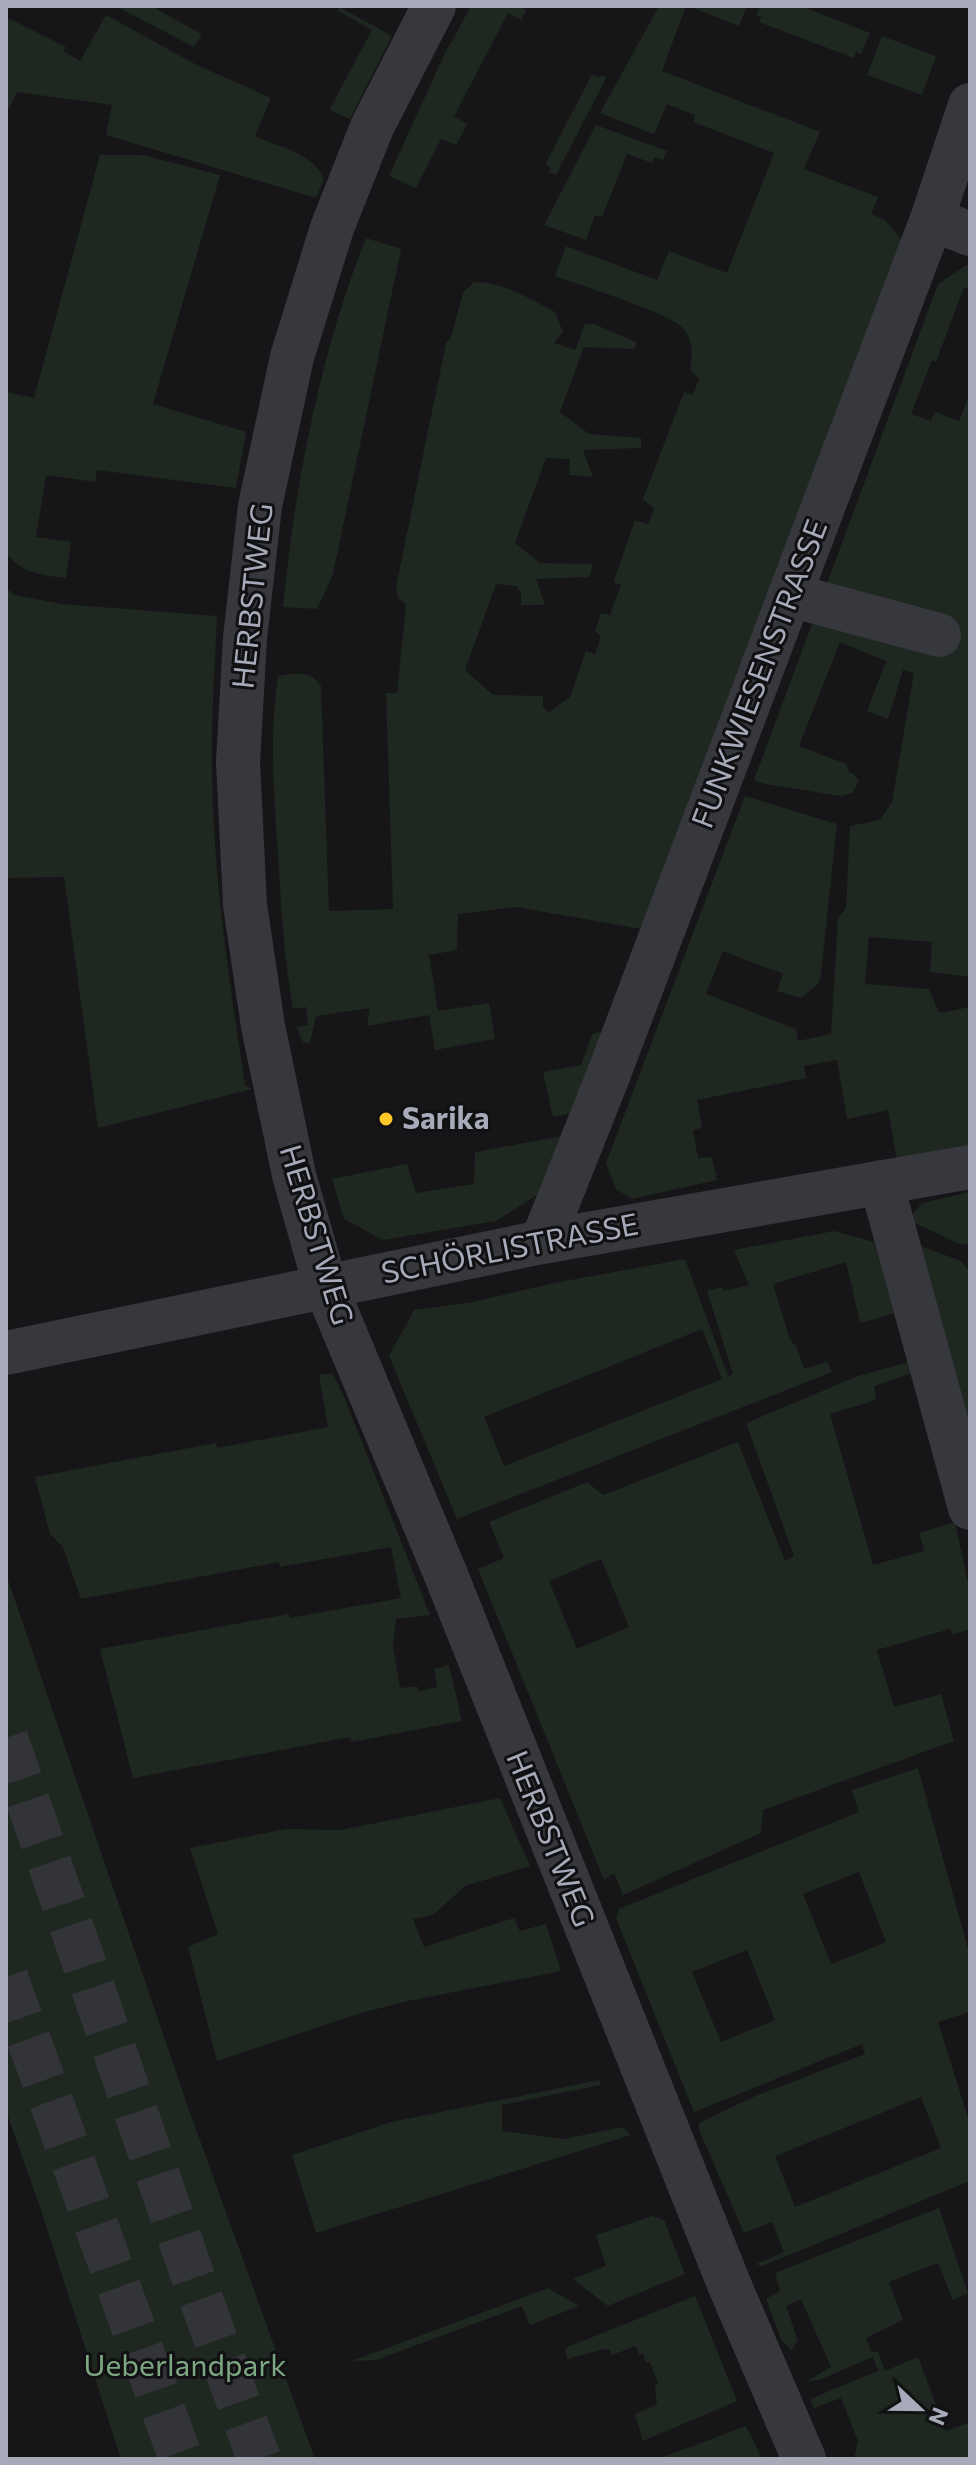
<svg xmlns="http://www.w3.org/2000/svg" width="976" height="2465" viewBox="0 0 976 2465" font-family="Commissioner,sans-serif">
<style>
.green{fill:#1e2720;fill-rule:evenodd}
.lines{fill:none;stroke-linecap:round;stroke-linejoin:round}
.motorway-tunnel{stroke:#333438;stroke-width:44;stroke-dasharray:44 22;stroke-linecap:butt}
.minor{stroke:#37373e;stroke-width:44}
.poi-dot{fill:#ffc828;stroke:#111113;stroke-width:3}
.labels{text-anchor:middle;stroke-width:6;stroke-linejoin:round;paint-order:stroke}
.street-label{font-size:30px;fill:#a7abb9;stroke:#111113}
.poi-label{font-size:30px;font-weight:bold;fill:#a7abb9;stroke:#111113;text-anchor:start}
.park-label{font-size:30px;fill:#7da683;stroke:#111113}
</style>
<rect width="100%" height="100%" fill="#161618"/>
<!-- green -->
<g class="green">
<path d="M 116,6 L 158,6 L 156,9 L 202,34 L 194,47 Z"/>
<path d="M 471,6 L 519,6 L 527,10 L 521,20 L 508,13 L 454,116 L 467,124 L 456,145 L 441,139 L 416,188 L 389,176 L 444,55 Z"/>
<path d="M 659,6 L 686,6 L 662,71 L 820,132 L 804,169 L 878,197 L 871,214 L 885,220 L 904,243 L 647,930 L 516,907 L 458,914 L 457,950 L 429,955 L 438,1011 L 489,1003 L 495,1039 L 435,1050 L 429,1015 L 367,1026 L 370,1008 L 316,1016 L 310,1043 L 303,1042 L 296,1027 L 308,1025 L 306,1007 L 293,1009 C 284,958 281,906 278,855 C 274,796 269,734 278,676 C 297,673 310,670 321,686 L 329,911 L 393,909 L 386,693 L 397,693 L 406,605 L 398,597 L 396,587 L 446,343 L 451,337 L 463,293 L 474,282 C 501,281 532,300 555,312 L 563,332 L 554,343 L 575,350 L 585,324 L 594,324 L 636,342 L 635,349 L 584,347 L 560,412 L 589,434 L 641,438 L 641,448 L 583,450 L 593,477 L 569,475 L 570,459 L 546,458 L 515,543 L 540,563 L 593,564 L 589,577 L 536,579 L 545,605 L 521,605 L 521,593 L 516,586 L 496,584 L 465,670 L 493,695 L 543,696 L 543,707 L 549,712 L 570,697 L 586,651 L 595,654 L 601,637 L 595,631 L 601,613 L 610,615 L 621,584 L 613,583 L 635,520 L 648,524 L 654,509 L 643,499 L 684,392 L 693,395 L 699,379 L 690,370 C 693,357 693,339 683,328 C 667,312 582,286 555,276 L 566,246 L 657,280 L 669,251 L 727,273 L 774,153 L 693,122 L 695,115 L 667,104 L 654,134 L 600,113 Z"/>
<path d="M 688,6 L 747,6 L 739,26 Z"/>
<path d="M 760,6 L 801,6 L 870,33 L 861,54 L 856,52 L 854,58 L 759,22 L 761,17 L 756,15 Z"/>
<path d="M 339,7 L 392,36 L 350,119 L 329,110 L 372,30 L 338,11 Z"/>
<path d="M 106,15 L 197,65 L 271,98 L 255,136 C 279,147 313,153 324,179 L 316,198 L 106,135 L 112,105 L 17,92 L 9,109 L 6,108 L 6,17 L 66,47 L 63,51 L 80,61 Z"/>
<path d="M 882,36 L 936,56 L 922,95 L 867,75 Z"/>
<path d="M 592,74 L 599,78 L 601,75 L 606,78 L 556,175 L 549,172 L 551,168 L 545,165 Z"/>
<path d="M 596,125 L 667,151 L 663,160 L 654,157 L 652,163 L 627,154 L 602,217 L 595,215 L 586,240 L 544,225 Z"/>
<path d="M 100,155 L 143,155 L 220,175 L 153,404 L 246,432 L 236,488 L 97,470 L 95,482 L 46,475 L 36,537 L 71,542 L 66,578 C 41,575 23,574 6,553 L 6,392 L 34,398 Z"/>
<path d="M 366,238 L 401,249 L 333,574 L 317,609 L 283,607 C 295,483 320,354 366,238 Z"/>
<path d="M 970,263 L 970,289 L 964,287 L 936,362 L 932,360 L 911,414 L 931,421 L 935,412 L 959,421 L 970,393 L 970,977 L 930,972 L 932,942 L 869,937 L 865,984 L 929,989 L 939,1013 L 970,1007 L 970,1157 L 899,1171 L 888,1110 L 847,1119 L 837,1060 L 804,1066 L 806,1078 L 697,1100 L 702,1128 L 693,1130 L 698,1158 L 712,1157 L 717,1180 L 632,1199 L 616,1189 L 606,1163 L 745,796 L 837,824 L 821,974 L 818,984 L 801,998 L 777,991 L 783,974 L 723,951 L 706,994 L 796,1029 L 798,1041 L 831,1034 L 838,918 L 846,908 L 850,826 L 880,820 L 892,802 L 914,673 L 903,670 L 888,719 L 867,711 L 886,661 L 840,642 L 799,746 L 846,764 L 849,772 L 854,774 L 859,781 L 852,793 L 841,796 L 765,784 L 754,780 L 938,284 Z"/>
<path d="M 6,588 L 14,595 L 62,604 L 217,616 C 215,667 211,718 212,769 C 213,875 229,980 245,1085 L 252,1089 L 98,1128 L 64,877 L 6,878 Z"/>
<path d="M 597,1032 L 603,1034 L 575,1112 L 553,1117 L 543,1072 L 581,1065 L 592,1035 Z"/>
<path d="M 562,1136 L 551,1176 L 537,1195 L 496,1221 L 383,1240 L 344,1219 L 332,1179 L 407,1164 L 416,1193 L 474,1184 L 475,1152 Z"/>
<path d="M 970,1192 L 970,1243 L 962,1245 L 908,1220 L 922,1203 Z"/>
<path d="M 834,1231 L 874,1242 L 895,1313 L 860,1323 L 846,1262 L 773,1284 L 790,1340 L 797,1347 L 804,1369 L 827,1362 L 832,1372 L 457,1519 L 389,1356 L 414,1310 L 473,1302 L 554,1283 L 685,1259 L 728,1376 L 733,1374 L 707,1291 L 722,1287 L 724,1291 L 749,1285 L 734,1250 ZM 702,1329 L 722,1379 L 504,1466 L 484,1417 Z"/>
<path d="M 910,1242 L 961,1261 L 970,1272 L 970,1455 Z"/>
<path d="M 909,1362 L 913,1373 L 874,1386 L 876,1400 L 830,1414 L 873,1565 L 924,1551 L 919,1533 L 955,1522 L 970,1592 L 970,1629 L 953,1635 L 950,1629 L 877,1650 L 894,1707 L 941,1694 L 954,1741 L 763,1810 L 761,1833 L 623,1895 L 614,1873 L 604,1880 L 478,1569 L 504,1558 L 489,1522 L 587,1482 L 603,1495 L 738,1442 L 785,1561 L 794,1556 L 746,1423 L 858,1376 ZM 601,1559 L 629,1627 L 577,1649 L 549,1581 Z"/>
<path d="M 332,1373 L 343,1394 L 430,1615 L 396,1619 L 393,1647 L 400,1688 L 417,1686 L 418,1691 L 437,1687 L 434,1669 L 449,1665 L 462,1721 L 352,1742 L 350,1737 L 133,1778 L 100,1649 L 289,1614 L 290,1618 L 401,1598 L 391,1547 L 280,1567 L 279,1562 L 81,1599 L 63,1547 L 50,1534 L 35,1477 L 216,1443 L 217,1448 L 328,1427 L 319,1375 Z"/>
<path d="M 6,1574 L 188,2107 L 315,2459 L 121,2459 L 41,2210 L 6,2111 Z"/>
<path d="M 918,1768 L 970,1956 L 970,2012 L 938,2022 L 970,2124 L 970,2181 L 762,2266 L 756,2264 L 784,2252 L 772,2222 L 744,2233 L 699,2130 L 699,2123 L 753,2097 L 865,2054 L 862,2044 L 694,2112 L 616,1918 L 619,1909 L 859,1812 L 852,1790 ZM 859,1872 L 886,1942 L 831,1964 L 803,1894 ZM 747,1950 L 775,2020 L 721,2042 L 692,1972 ZM 921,2097 L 941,2148 L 795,2207 L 775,2156 Z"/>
<path d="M 500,1798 L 530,1866 L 465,1886 L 433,1915 L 413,1919 L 424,1947 L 514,1918 L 520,1931 L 546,1924 L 561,1971 L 408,2001 L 357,2014 L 217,2061 L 188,1947 L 218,1934 L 190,1848 L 286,1829 L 341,1830 Z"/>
<path d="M 599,2080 L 601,2085 L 502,2105 L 502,2131 L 564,2139 L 622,2127 L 631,2135 L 316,2233 L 292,2155 L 391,2122 Z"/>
<path d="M 939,2208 L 968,2293 L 953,2300 L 938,2263 L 889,2282 L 903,2320 L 866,2338 L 872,2352 L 878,2352 L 885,2371 L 918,2357 L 946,2431 L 970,2422 L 970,2459 L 854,2459 L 858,2441 L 841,2398 L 814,2408 L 810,2399 L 878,2371 L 873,2357 L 819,2380 L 807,2381 L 831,2367 L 801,2299 L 786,2306 L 798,2341 L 791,2350 L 781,2339 L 766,2299 L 780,2291 L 775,2273 Z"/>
<path d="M 652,2216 L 664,2220 L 685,2274 L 608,2306 L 573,2279 L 606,2266 L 596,2235 Z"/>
<path d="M 548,2288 L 579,2306 L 530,2325 L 522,2306 L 376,2360 L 352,2361 Z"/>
<path d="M 695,2296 L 737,2401 L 643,2441 L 635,2414 L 657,2404 L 655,2386 L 658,2383 L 650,2362 L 646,2362 L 643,2354 L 639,2355 L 636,2346 L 612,2355 L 610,2350 L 604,2349 L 567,2359 L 565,2348 Z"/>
<path d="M 746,2426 L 762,2459 L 658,2459 Z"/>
</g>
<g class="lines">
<!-- motorway-tunnel -->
<g class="motorway-tunnel">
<path d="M 6,1738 L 192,2274 L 259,2459"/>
<path d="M 6,1977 L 181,2459"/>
</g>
<!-- minor -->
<g class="minor">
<path d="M 434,6 L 372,127 L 332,228 L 292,357 L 260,506 L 245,638 L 238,762 L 245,905 L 263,1026 L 294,1175 L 325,1285 L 446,1575 L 729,2284 L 804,2459"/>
<path d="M 932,219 L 970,234"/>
<path d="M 790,595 L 939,635"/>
<path d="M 881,1182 L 970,1508"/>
<path d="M 542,1242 L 608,1076 L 932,219 L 970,105"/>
<path d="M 6,1353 L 542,1242 L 970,1167"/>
</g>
</g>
<!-- markers -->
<circle class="poi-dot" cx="386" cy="1119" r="8"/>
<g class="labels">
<!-- street labels -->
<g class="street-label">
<text transform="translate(253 596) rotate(-84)" y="10">HERBSTWEG</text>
<text transform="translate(760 674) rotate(-69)" y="10">FUNKWIESENSTRASSE</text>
<text transform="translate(316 1235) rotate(73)" y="10">HERBSTWEG</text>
<text transform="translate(510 1249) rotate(-11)" y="10">SCHÖRLISTRASSE</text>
<text transform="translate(550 1839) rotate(68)" y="10">HERBSTWEG</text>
</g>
<!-- poi labels -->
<g class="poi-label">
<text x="402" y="1129">Sarika</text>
</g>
<!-- park labels -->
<g class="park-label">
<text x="185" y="2376">Ueberlandpark</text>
</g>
</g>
<!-- border -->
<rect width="976" height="2465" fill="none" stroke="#a7abb9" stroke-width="16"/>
<!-- north arrow -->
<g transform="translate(920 2409) rotate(112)" stroke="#111113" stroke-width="6" paint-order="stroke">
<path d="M0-6L14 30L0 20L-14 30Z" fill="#a7abb9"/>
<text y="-12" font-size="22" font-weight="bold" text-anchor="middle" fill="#a7abb9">N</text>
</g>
</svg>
